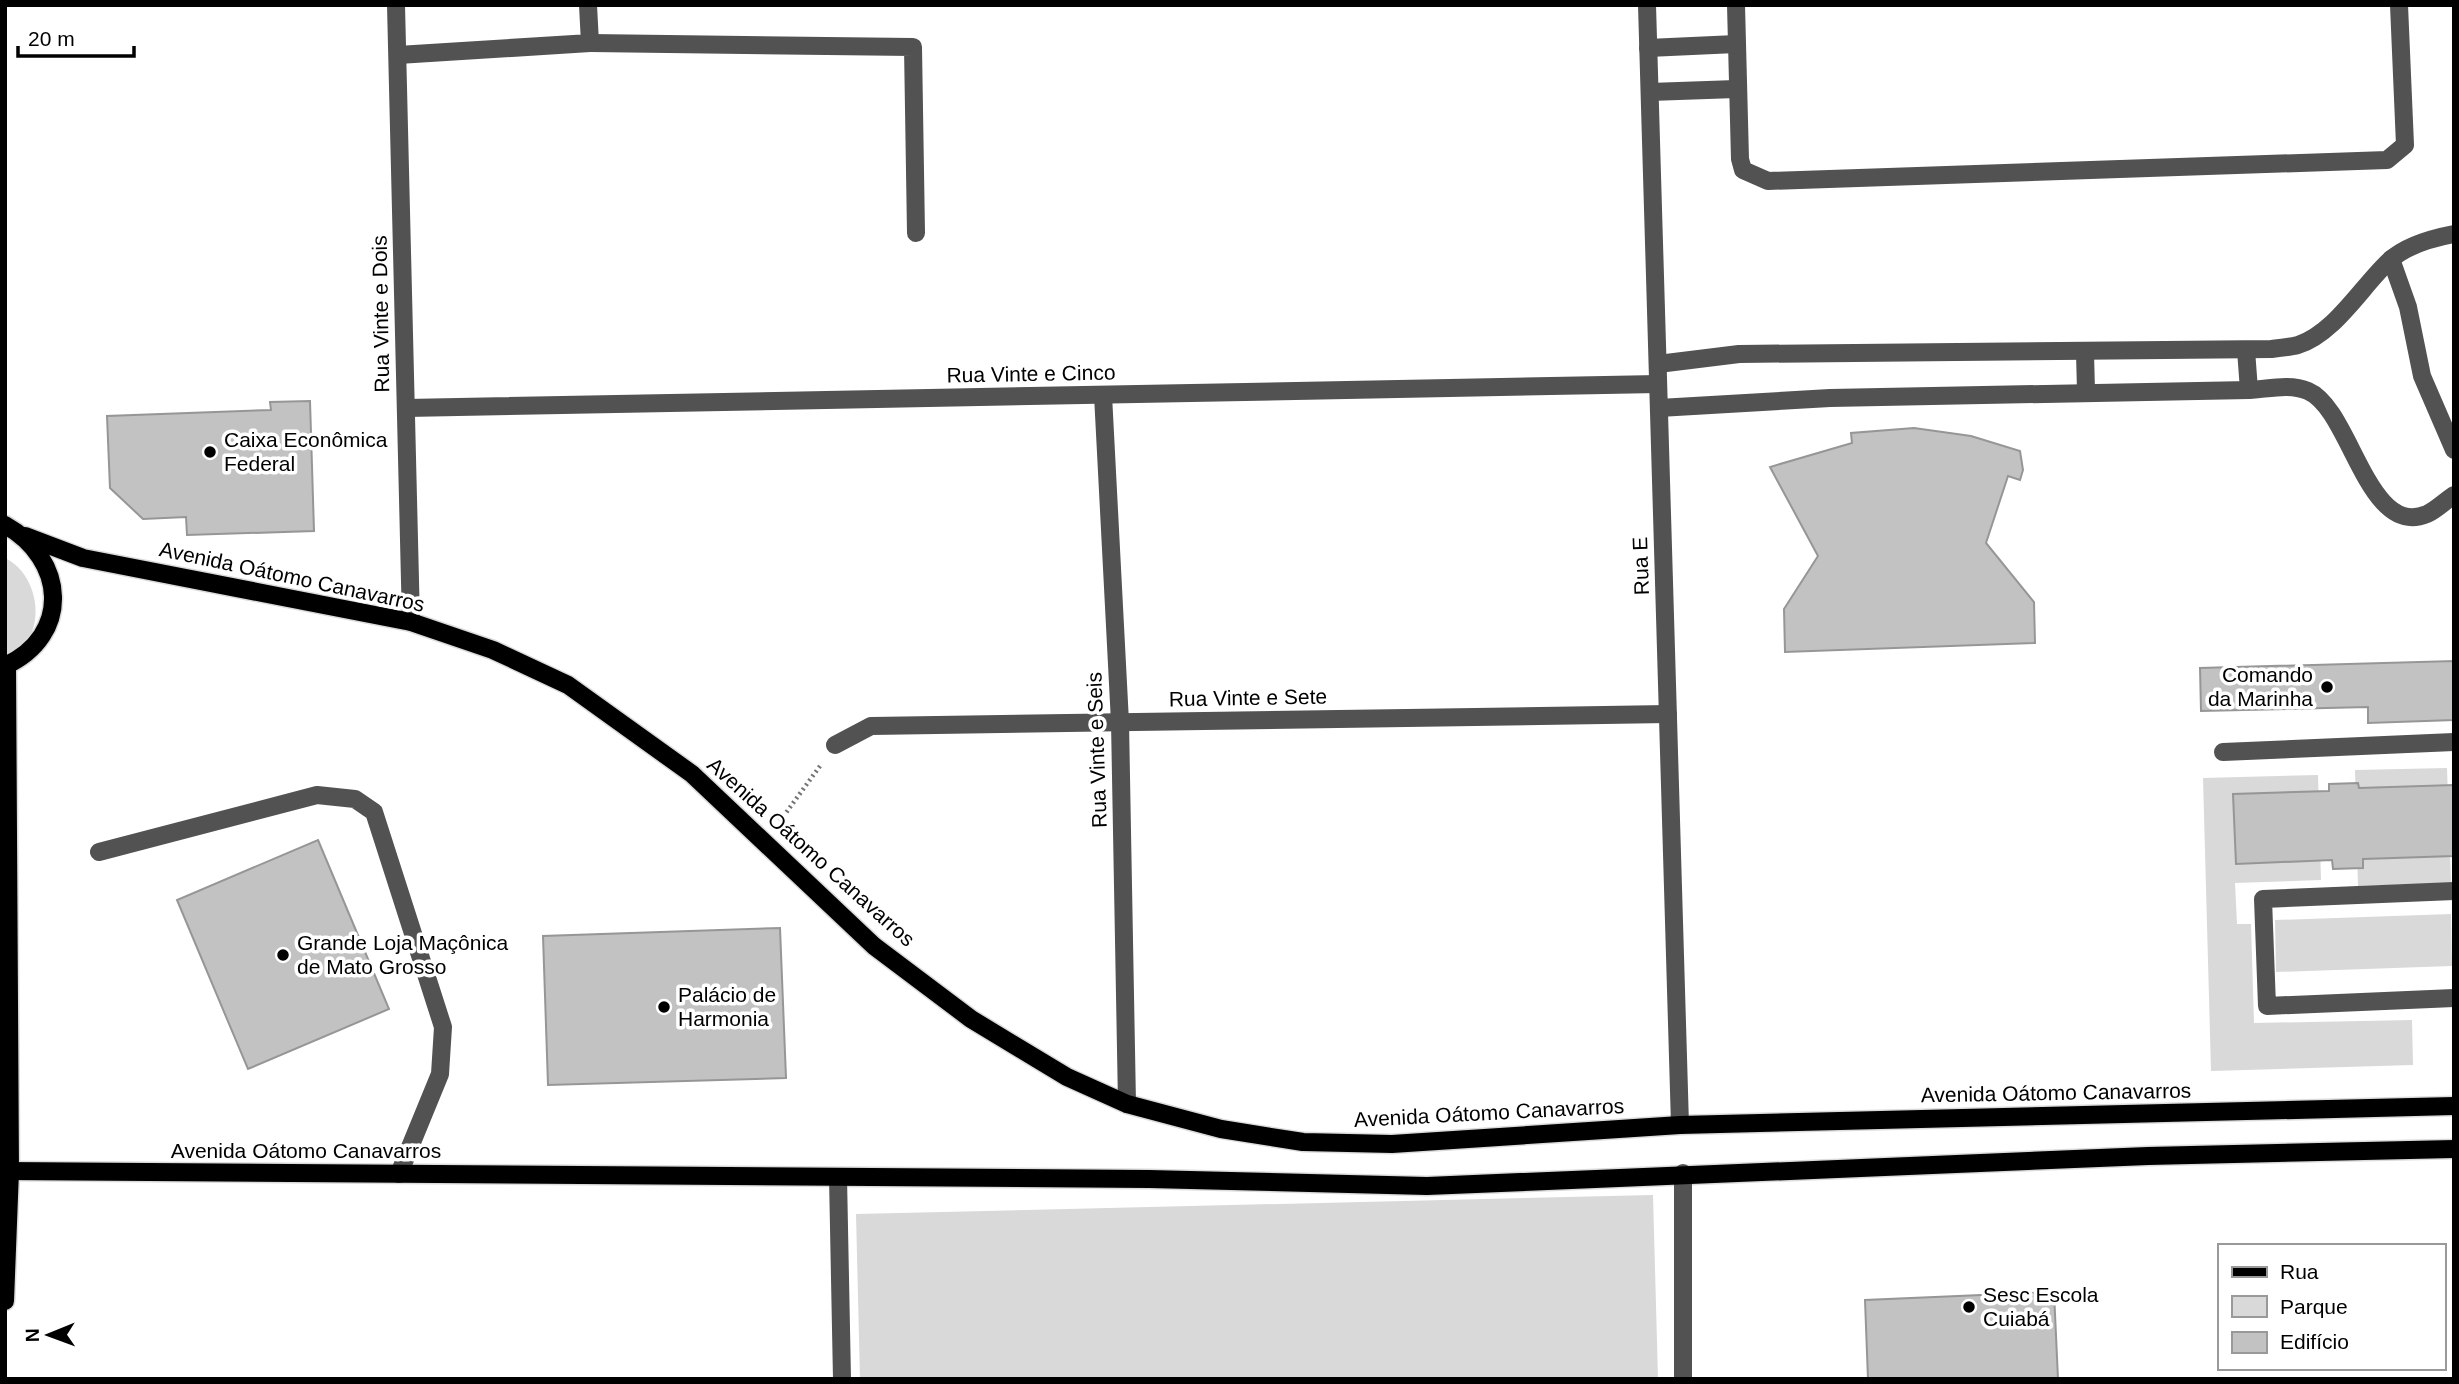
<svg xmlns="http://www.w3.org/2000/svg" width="2459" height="1384" viewBox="0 0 2459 1384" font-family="Helvetica,sans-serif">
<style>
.green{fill:#d9d9d9}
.building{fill:#c2c2c2;stroke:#969696;stroke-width:2}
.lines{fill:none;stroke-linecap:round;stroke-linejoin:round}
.major-casing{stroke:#dbdbdb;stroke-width:21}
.path{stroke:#747474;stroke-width:4.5;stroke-dasharray:2 3.5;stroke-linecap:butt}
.minor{stroke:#525252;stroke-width:18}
.major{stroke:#000;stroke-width:18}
.poi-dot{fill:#000;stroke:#fff;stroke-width:2.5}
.labels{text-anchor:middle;stroke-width:7;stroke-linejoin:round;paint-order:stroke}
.street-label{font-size:21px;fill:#000;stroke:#fff}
.poi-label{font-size:21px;fill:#000;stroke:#fff;text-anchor:start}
</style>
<rect width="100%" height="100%" fill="#fff"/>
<!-- green -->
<g class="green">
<path d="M 5,558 C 31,570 43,608 31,634 C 26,645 15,654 5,661 Z"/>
<path d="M 2447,768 L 2451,883 L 2358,886 L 2355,770 Z"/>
<path d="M 2318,775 L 2321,880 L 2235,883 L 2237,924 L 2251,924 L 2254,1023 L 2412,1020 L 2413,1065 L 2211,1071 L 2203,778 Z"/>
<path d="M 2451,914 L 2452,966 L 2276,972 L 2275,920 Z"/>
<path d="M 1653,1195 L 1658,1379 L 860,1379 L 856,1214 Z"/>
</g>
<!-- building -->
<g class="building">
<path d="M 310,401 L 314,531 L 187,535 L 186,517 L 143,519 L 110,488 L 107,416 L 271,410 L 270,402 Z"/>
<path d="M 1914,428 L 1971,436 L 2020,451 L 2023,470 L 2020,480 L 2008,476 L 1986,543 L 2034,602 L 2035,643 L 1785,652 L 1784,609 L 1818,556 L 1770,467 L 1852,443 L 1851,433 Z"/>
<path d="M 2454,661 L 2454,720 L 2368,723 L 2368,707 L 2201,711 L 2200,668 Z"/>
<path d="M 2358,783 L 2359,788 L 2454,785 L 2454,856 L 2363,859 L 2363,868 L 2333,869 L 2332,860 L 2236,864 L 2233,794 L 2329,791 L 2329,784 Z"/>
<path d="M 318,840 L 389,1009 L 248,1069 L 177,900 Z"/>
<path d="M 780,928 L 786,1078 L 548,1085 L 543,936 Z"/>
<path d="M 2054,1292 L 2058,1379 L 1868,1379 L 1865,1300 Z"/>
</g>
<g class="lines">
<!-- major casing -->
<g class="major-casing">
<g id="major">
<path d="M 5,525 C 66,559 72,635 5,666"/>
<path d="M 25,536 L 83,558 L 411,622 L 493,650 L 568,685 L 692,774 L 874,946 L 971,1019 L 1067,1077 L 1127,1104 L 1221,1129 L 1303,1142 L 1392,1144 L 1680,1125 L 2454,1106"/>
<path d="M 5,1171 L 1149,1179 L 1427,1186 L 2148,1156 L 2454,1149"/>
<path d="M 5,1301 L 10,1171 L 7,666"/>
</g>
</g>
<!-- path -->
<path class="path" d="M 780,821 L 820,766"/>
<!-- minor -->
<g class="minor">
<path d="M 396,5 L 411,622"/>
<path d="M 1647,5 L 1680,1125"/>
<path d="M 1736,5 L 1740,159 L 1743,170 L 1768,181 L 2387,160 L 2405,145 L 2399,5"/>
<path d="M 590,43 L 913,47 L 916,233"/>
<path d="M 1648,48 L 1736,44"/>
<path d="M 398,55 L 590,43 L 588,5"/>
<path d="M 1650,92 L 1736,89"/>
<path d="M 2391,259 L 2408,307 L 2422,376 L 2454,450"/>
<path d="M 2246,350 L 2249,390"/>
<path d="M 2085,353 L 2086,391"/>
<path d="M 1658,364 L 1739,354 L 2271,349 C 2280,348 2290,347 2298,345 C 2335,333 2362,286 2389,261 C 2405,246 2433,238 2454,234"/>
<path d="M 1103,395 L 1120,722 L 1127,1104"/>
<path d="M 406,408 L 1658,384"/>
<path d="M 1659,408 L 1830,398 L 2249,390 C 2268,389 2290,383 2308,391 C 2351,409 2367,539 2427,514 C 2436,510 2445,501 2454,495"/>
<path d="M 835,745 L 871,726 L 1668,714"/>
<path d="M 2223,752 L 2454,742"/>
<path d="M 99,852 L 317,795 L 355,799 L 374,812 L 443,1027 L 440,1074 L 399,1174"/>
<path d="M 2454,891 L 2263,899 L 2267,1006 L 2454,998"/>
<path d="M 838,1177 L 842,1379"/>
<path d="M 1683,1379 L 1683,1173"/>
</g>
<!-- major -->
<use href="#major" class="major"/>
</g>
<!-- markers -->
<g class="poi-dot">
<circle cx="210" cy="452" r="7"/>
<circle cx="2327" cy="687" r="7"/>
<circle cx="283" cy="955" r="7"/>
<circle cx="664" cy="1007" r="7"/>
<circle cx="1969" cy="1307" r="7"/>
</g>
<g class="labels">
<!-- street labels -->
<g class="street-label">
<text transform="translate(381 314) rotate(-91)" y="7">Rua Vinte e Dois</text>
<text transform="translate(1031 374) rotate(-1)" y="7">Rua Vinte e Cinco</text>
<text transform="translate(1641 566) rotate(-92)" y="7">Rua E</text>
<text transform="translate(292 577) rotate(12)" y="7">Avenida Oátomo Canavarros</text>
<text transform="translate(1248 698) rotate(-1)" y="7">Rua Vinte e Sete</text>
<text transform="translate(1097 750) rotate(-92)" y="7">Rua Vinte e Seis</text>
<text transform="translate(811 852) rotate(42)" y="7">Avenida Oátomo Canavarros</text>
<text transform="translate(2056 1093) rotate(-1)" y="7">Avenida Oátomo Canavarros</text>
<text transform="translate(1489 1113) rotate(-3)" y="7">Avenida Oátomo Canavarros</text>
<text x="306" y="1158">Avenida Oátomo Canavarros</text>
</g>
<!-- poi labels -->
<g class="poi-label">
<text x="224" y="447">Caixa Econômica<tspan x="224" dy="24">Federal</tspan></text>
<text x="2313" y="682" text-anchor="end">Comando<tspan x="2313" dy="24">da Marinha</tspan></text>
<text x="297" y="950">Grande Loja Maçônica<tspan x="297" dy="24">de Mato Grosso</tspan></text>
<text x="678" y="1002">Palácio de<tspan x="678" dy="24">Harmonia</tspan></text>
<text x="1983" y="1302">Sesc Escola<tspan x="1983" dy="24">Cuiabá</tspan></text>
</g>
</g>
<!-- border -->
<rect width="2459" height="1384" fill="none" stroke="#000000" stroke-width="14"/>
<!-- legend -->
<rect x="2218" y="1244" width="228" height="126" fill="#ffffff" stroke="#999999" stroke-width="2"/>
<rect x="2232" y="1267" width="35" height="10" fill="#000000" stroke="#999999" stroke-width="2"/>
<text x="2280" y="1279" font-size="21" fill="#000000">Rua</text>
<rect x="2232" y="1296" width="35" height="21" fill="#d9d9d9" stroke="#999999" stroke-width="2"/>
<text x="2280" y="1314" font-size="21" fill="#000000">Parque</text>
<rect x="2232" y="1332" width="35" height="21" fill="#c2c2c2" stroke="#999999" stroke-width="2"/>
<text x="2280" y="1349" font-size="21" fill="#000000">Edifício</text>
<!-- north arrow -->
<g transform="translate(49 1335) rotate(269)" stroke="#ffffff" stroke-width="5" paint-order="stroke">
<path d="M0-5L12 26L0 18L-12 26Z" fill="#000000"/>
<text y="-10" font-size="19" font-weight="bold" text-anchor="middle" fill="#000000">N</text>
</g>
<!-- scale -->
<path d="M18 46v10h116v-10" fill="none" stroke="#000000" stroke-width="3.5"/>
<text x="28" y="46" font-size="21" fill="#000000" stroke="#ffffff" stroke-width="5" paint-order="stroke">20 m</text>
</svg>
